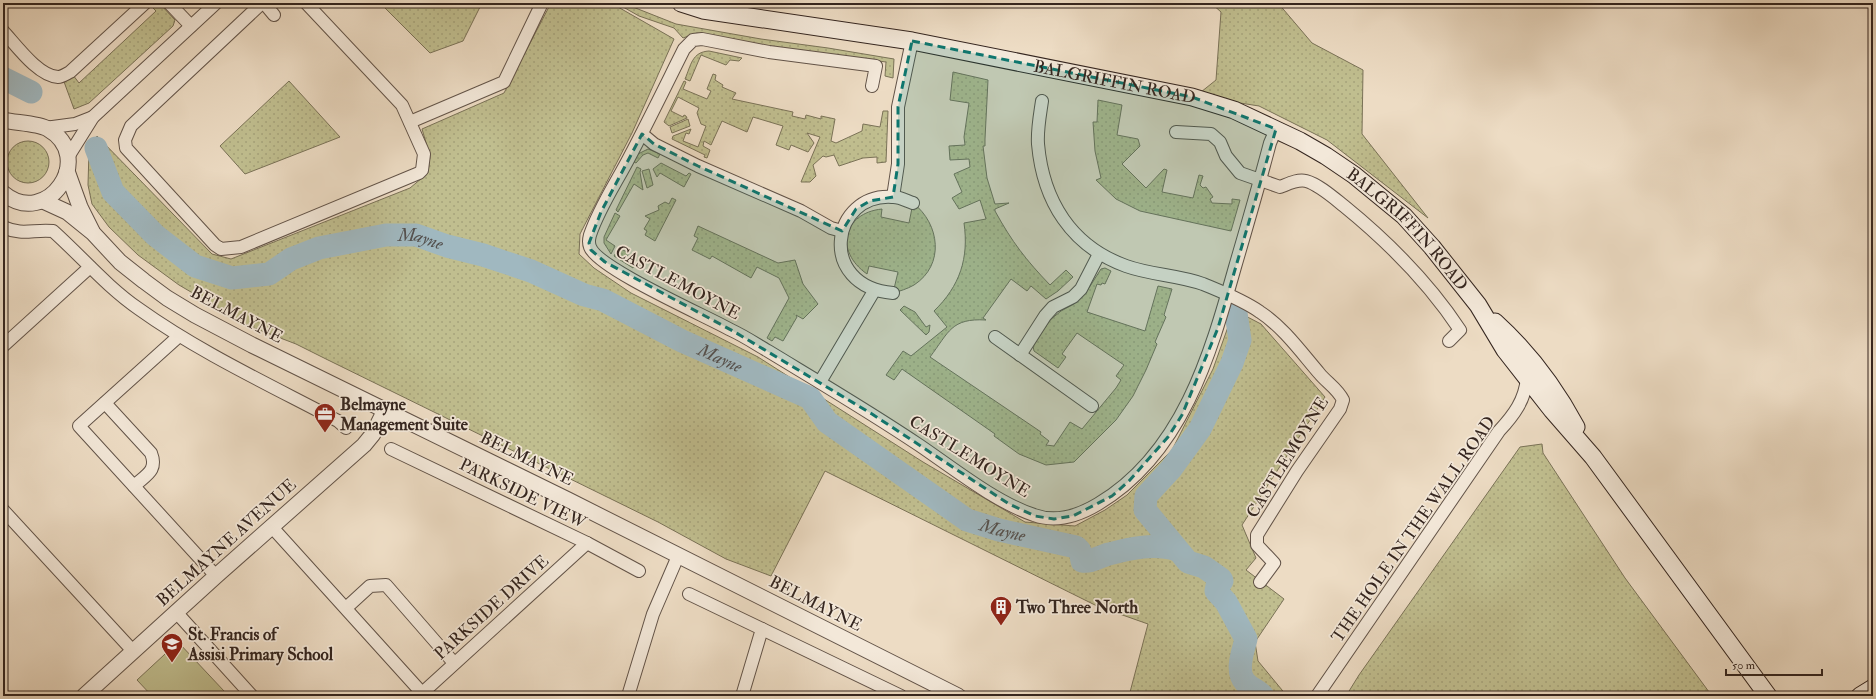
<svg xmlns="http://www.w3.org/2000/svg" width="1876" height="699" viewBox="0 0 1876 699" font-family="'IM FELL Double Pica',serif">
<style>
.grass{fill:url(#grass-dots);stroke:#7a7257}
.garden{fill:#c0be8f;stroke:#7a7257}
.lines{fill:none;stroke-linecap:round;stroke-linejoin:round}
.river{stroke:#a0b8c0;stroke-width:23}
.minor-casing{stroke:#625348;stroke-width:14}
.tertiary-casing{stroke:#625348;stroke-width:17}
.secondary-casing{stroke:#34251f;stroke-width:19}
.minor{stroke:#f3e8d9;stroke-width:12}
.tertiary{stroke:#f3e8d9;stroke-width:15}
.secondary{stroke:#f3e8d9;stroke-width:17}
.marked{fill:#0f766e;fill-opacity:0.2;stroke:#0f766e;stroke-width:3;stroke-dasharray:8 5;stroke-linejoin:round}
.labels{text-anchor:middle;stroke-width:3.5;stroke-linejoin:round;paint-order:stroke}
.street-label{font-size:17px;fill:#34251f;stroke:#f3e8d9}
.poi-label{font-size:17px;font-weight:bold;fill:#34251f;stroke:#f3e8d9;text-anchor:start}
.water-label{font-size:18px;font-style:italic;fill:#54514f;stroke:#f3e8d9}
</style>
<defs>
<pattern id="grass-dots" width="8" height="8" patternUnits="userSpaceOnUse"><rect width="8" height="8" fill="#c0be8f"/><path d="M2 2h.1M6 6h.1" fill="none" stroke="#a6a37b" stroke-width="1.8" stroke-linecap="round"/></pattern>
</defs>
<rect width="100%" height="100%" fill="#eddcc4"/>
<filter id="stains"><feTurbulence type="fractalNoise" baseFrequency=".005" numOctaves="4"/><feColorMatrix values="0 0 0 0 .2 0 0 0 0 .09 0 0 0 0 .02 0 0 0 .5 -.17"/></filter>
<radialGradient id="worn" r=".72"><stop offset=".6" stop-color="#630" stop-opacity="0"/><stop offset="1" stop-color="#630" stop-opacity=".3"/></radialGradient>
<!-- grass -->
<g class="grass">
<path d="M 380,3 L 482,3 L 463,41 L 430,53 Z"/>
<path d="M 551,3 L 611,3 L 674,39 L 632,133 L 580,234 L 579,254 L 594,268 L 631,293 L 758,357 L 923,462 L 1025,522 L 1075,526 L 1105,510 L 1127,495 L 1172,450 L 1213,369 L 1234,310 L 1261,324 L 1325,397 L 1242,525 L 1256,558 L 1246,570 L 1284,599 L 1255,642 L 1258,661 L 1287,696 L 1129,696 L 1148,624 L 1097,606 L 825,471 L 771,576 L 726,559 L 658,522 L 328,360 L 296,344 L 249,326 L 179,285 L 138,255 L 109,227 L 92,204 L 88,185 L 89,150 L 97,136 L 212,254 L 231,259 L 410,188 L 428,173 L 430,156 L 422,129 L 504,93 Z"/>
<path d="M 616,3 L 627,3 L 633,7 L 676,24 L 761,39 L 828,48 L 894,59 L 893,78 L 885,76 L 886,62 L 757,45 L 697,33 L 683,38 L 674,28 L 639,16 Z"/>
<path d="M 1211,3 L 1278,3 L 1312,43 L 1363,70 L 1362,134 L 1428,218 L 1327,140 L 1259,106 L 1196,96 L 1216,80 L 1221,12 Z"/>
<path d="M 149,4 L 160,4 L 175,20 L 173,26 L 89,103 L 74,109 L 63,79 L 73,75 L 79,83 L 156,11 Z"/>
<path d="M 709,51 L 742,58 L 739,61 L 730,60 L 726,65 L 701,55 L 690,81 L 685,79 C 691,65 692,52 709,51 Z"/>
<path d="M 953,72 L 988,80 L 985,139 L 985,146 L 983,146 L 987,178 L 995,204 L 1009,203 L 995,209 L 995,211 C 1012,242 1026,260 1050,285 L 1066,270 L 1073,277 L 1058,291 L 1046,299 L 1031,286 L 1027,291 L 1011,279 L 983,318 L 986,320 C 951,318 949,332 930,357 L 1041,432 L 1040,434 L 1049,441 L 1046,445 L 1054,446 L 1070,422 L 1082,429 L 1116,388 L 1121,380 L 1116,376 L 1124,365 L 1077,333 L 1062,354 L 1066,357 L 1058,368 L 1034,351 L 1033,346 L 1050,320 L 1061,311 L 1074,304 L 1085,294 L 1101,269 L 1105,268 L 1111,271 L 1105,284 L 1102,283 L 1101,285 L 1097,284 L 1087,312 L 1145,331 L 1158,286 L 1172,289 L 1164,315 L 1166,317 L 1155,342 L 1157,344 L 1146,370 L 1133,396 L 1116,420 L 1074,462 L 1046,465 L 1019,454 L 994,436 L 995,434 L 902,369 L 894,380 L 886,375 L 903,351 L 911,356 L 947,327 L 934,311 C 960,286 969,258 964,223 L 986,219 L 980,200 L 959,209 L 952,198 L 962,192 L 954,174 L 970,167 L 969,159 L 950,160 L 949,146 L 965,145 L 964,137 L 969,103 L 950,100 Z"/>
<path d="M 713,74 L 716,75 L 715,80 L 723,85 L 722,87 L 736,93 L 732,99 L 793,112 L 792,116 L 805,119 L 806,115 L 821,119 L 821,116 L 835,119 L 831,141 L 836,143 L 862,131 L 863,124 L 880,127 L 883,111 L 888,111 L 886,162 L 877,163 L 877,157 L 863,158 L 839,166 L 834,155 L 826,157 L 823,156 L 813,165 L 816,176 L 810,182 L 801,182 L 820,137 L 807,133 L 814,143 L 808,152 L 791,145 L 789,150 L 776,145 L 783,126 L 753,117 L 747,132 L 722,121 L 711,145 L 704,141 L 703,146 L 710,150 L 707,158 L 704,157 L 705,155 L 672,139 L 673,136 L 691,129 L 689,134 L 686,133 L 683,141 L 698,147 L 706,126 L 701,124 L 697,113 L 699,108 L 678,97 L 671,111 L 683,117 L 684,115 L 686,116 L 687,118 L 669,126 L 664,122 L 684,81 L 686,82 L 683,89 L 707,99 L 711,91 L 707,89 Z"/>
<path d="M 289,81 L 340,137 L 245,174 L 220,146 Z"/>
<path d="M 1098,100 L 1122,105 L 1117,135 L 1138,139 L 1140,146 L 1122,164 L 1146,188 L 1164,169 L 1167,170 L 1162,192 L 1193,198 L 1199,175 L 1203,176 L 1200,185 L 1203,188 L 1206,187 L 1213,197 L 1210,199 L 1212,203 L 1232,204 L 1232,199 L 1240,200 L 1231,231 L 1140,211 L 1116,199 L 1096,180 L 1101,178 L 1095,151 L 1093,122 L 1097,122 Z"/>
<path d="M 688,119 L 690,126 L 672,133 L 670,127 Z"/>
<circle cx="28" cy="162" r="21"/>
<path d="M 648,149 L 660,154 L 658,158 L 648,153 L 643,155 L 636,163 L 632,161 L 638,154 Z"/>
<path d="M 661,163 L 686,176 L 689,173 L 691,174 L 684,187 L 660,173 L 657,177 L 653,169 Z"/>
<path d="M 637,167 L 641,169 L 640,172 L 643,190 L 634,184 L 618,212 L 616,210 Z"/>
<path d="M 649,169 L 653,185 L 647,188 L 642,171 Z"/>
<path d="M 672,198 L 676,200 L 655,241 L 645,235 L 647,231 L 644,229 L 650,219 L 645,216 L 659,210 L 658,206 L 665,202 L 669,204 Z"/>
<path d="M 913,203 C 940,224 945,265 914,285 C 907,289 900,291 893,293 L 898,272 L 869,266 L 867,274 C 834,251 843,213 882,209 L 881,217 L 909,223 Z"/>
<path d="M 615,213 L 620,216 L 606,240 L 615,246 L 611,254 L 604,243 L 604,237 Z"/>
<path d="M 698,226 L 778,263 L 795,260 L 803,284 L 818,304 L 803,319 L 796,315 L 797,317 L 783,341 L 775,337 L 772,341 L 767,338 L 789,298 L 779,278 L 757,267 L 751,278 L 712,256 L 710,259 L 692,250 L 698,238 L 694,236 Z"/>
<path d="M 619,248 L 629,253 L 624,260 L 634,266 L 633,268 L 614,256 Z"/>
<path d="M 904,306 L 915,312 L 926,327 L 930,325 L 929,332 L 926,335 L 900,310 Z"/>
<path d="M 1542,444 L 1543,453 L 1625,578 L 1712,696 L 1346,696 L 1359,675 L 1520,447 Z"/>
</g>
<!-- garden -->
<path class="garden" d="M 178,642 L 224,691 L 218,696 L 152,696 L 137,680 Z"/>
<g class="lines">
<!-- river -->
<g class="river">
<path d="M 3,78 L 31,92"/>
<path id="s1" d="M 96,148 L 113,192 L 155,235 L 195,266 L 232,278 L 269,274 L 291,259 L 319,248 L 386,235 L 416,235 L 447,246 L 483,255 L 531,271 L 584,295 L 603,300 L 682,341 L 810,398 L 827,422 L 967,520 L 999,530 L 1076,547 L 1080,551 L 1082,561 C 1091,563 1100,556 1109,554 C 1131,548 1155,543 1177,550"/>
<path d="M 1236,313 L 1240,340 L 1232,363 L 1200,429 L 1171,469 L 1146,496 L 1145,510 L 1188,562 L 1204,567 L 1221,579 L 1222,581 L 1217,586 L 1216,591 L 1226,602 L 1246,639 C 1243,652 1235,671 1245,682 C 1250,688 1258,690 1263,696"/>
</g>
<!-- minor casing -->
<g class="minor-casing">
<g id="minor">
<path d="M 169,3 L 191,26"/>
<path d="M 262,3 L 131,126 L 125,140 L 126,148 L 215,245 L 221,249 L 241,247 L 419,173 L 422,170 L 424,154 L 402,105 L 306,3"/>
<path d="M 264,3 L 274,15"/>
<path d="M 3,31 C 16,45 38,76 58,77 C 62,77 66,74 70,72 L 145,3"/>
<path d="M 872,86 L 876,66 L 769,52 L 702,39 L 693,40 L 684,49 C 666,85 648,122 629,158 C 616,183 599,208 590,235 C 589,239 588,242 590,247 C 597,268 706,316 731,330 C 744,336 756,344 768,351 C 819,382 870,412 919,445 C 953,468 995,502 1034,515 C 1056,523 1078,516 1098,504 C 1182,454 1210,356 1235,267 C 1247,226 1259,185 1270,143 L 1276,129"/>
<path d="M 1042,101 C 1040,115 1037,130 1038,144 C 1043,201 1071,246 1126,266 C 1151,275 1178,275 1203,284 C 1222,292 1243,300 1260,312 C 1283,327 1301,352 1319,373 C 1327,383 1337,388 1343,400 L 1340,409 L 1297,471 L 1257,535 L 1257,545 L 1274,563 L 1260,582"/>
<path d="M 410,122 L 504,82 L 542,3"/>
<path d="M 45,128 L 75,124 L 93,117"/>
<path d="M 1176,132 L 1211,134 L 1220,142 L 1226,156 L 1240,173 L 1280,187 C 1288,184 1297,179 1306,181 C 1318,184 1334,198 1344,206 C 1387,241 1429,283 1460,330 L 1449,341"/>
<path d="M 642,134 L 654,144 L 698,166 L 801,211 L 831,228 L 842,231"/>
<path d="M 68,157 L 93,117 L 216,3"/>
<path d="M 893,197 L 898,164 L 898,107 L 912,41"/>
<path d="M 3,227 C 23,236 33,229 53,231 C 82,257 107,287 139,309 C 199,352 272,386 338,421 L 346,428"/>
<path d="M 893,293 C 816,286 831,192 893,197 C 900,197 907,201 913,203"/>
<path d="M 179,336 L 79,426 L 216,576"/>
<path d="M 995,337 L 1092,406"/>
<path d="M 3,346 L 90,267"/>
<path d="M 1020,355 L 1045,316 L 1053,307 L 1073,297 L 1081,289 L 1099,254"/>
<path d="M 820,382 L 874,291"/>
<path d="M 105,403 L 151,453 C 158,471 146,475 134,486"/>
<path d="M 391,449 L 587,543 L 639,571"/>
<path d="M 3,510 L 133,651"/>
<path d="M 271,526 L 422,693"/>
<path d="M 689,594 L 762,629 L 742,696"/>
<path d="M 346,608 L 370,586 L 386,585 L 454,663"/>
<path d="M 176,612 L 252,696"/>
<path d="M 762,629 L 901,696"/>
<path d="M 419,696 L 587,543"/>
<path d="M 628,696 L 653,614 L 678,556"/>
<path d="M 1317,696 L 1499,431 C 1514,415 1525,400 1527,378"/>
</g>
</g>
<!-- tertiary casing -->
<g class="tertiary-casing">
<g id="tertiary">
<path d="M 3,120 C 15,123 38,123 48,129 C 97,157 47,230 3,193"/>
<path d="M 67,171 L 80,207 L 92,231"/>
<path d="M 43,201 L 67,212 L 93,233 L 120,262 L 144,281 L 167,298 L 195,315 L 252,345 L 568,500 L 958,696"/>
<path d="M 84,696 L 216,576 L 364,445 L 373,434 L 385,410"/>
</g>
</g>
<!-- secondary casing -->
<g class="secondary-casing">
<g id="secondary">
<path id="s2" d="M 681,3 L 703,10 L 912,41 L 1192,97 L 1234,110 L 1300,141 L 1326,156 L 1354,175 L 1404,216 L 1432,247 L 1478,305 L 1505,350 L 1552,410 L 1593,457 L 1768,696"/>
<path d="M 1495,322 C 1528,352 1555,388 1576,427"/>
<path d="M 1860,696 L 1873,688"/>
</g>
</g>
<!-- minor -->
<use href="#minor" class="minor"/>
<!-- tertiary -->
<use href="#tertiary" class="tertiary"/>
<!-- secondary -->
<use href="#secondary" class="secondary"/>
</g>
<!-- marked area -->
<path class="marked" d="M 912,41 L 1192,97 L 1276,129 L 1218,328 L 1182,415 L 1168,437 L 1129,481 L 1112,496 L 1073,516 L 1054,519 L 1035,516 L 1009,504 L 872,414 L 733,331 L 605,262 L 591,250 L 589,243 L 601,212 L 642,134 L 654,144 L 698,166 L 842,231 L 856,209 L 870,201 L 893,197 L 898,164 L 898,107 Z"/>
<!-- icons -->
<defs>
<g id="office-pin" transform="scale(1.15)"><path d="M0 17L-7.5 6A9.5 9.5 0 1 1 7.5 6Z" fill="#8f2418" stroke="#f3e8d9"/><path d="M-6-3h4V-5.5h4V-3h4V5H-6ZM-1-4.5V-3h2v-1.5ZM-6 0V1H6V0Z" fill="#fff"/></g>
<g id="building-pin" transform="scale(1.15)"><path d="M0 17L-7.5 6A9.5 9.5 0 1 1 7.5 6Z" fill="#8f2418" stroke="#f3e8d9"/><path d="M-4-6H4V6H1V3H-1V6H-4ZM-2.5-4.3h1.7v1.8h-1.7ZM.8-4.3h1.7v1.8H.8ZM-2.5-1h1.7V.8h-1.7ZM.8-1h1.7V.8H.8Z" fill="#fff"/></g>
<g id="school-pin" transform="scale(1.15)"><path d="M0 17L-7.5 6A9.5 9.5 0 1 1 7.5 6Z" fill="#8f2418" stroke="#f3e8d9"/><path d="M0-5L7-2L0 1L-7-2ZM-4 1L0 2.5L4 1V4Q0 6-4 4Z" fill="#fff"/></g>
</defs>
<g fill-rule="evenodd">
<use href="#office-pin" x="325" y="414"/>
<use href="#building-pin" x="1001" y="607"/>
<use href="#school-pin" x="172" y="644"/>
</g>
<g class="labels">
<!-- street labels -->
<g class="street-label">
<text dy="6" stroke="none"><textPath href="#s2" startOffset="441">BALGRIFFIN ROAD</textPath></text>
<text dy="6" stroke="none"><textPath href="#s2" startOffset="777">BALGRIFFIN ROAD</textPath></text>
<text transform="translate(678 282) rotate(28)" y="6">CASTLEMOYNE</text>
<text transform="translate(237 314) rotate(28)" y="6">BELMAYNE</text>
<text transform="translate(970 456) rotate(32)" y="6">CASTLEMOYNE</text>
<text transform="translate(1287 457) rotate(-58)" y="6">CASTLEMOYNE</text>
<text transform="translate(527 458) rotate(26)" y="6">BELMAYNE</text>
<text transform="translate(523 493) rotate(26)" y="6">PARKSIDE VIEW</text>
<text transform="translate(1413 529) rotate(-55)" y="6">THE HOLE IN THE WALL ROAD</text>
<text transform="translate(226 542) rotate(-42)" y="6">BELMAYNE AVENUE</text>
<text transform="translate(816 603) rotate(27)" y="6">BELMAYNE</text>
<text transform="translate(491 607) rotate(-42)" y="6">PARKSIDE DRIVE</text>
</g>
<!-- poi labels -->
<g class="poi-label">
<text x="340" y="410">Belmayne<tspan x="340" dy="20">Management Suite</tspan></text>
<text x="1016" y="613">Two Three North</text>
<text x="188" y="640">St. Francis of<tspan x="188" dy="20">Assisi Primary School</tspan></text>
</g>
<!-- water labels -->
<g class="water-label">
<text dy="6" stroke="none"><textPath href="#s1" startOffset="394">Mayne</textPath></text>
<text dy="6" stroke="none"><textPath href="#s1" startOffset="718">Mayne</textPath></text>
<text dy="6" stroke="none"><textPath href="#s1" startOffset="1054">Mayne</textPath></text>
</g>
</g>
<!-- margin -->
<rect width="1876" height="699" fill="none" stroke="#eddcc4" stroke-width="16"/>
<rect x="4" y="4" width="1868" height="691" fill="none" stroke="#34251f" stroke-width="2"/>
<rect x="8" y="8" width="1860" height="683" fill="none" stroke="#34251f"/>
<!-- scale -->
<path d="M1726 669v6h96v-6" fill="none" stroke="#34251f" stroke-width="2"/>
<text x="1732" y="669" font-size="12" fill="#34251f" stroke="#f3e8d9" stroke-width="3" paint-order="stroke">50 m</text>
<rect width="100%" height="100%" filter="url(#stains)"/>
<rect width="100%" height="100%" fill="url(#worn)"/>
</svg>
